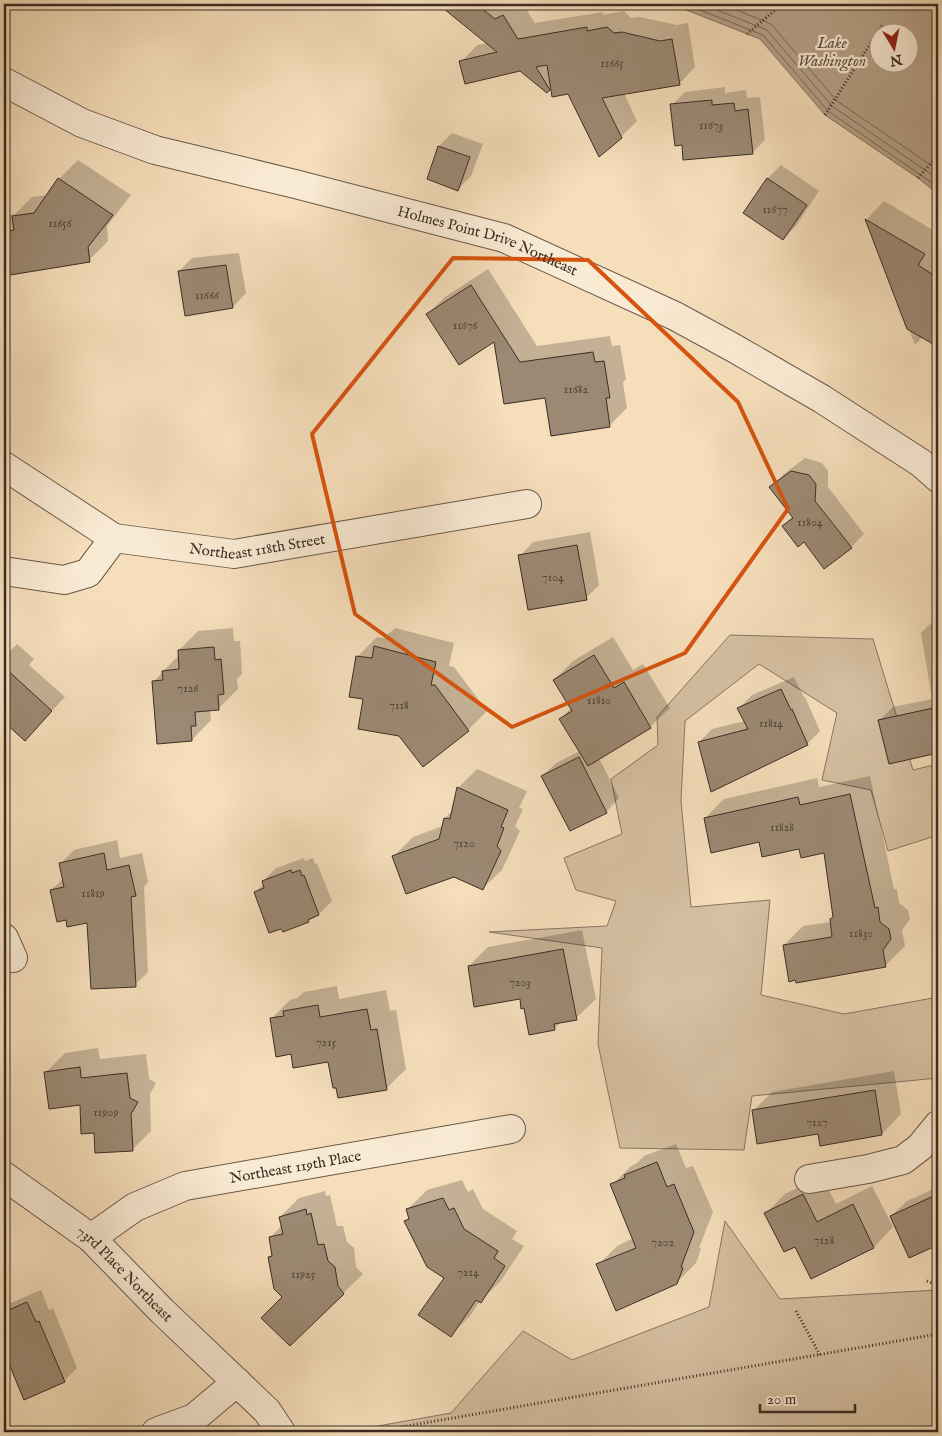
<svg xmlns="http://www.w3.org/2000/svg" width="942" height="1436" viewBox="0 0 942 1436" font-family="'IM FELL English',serif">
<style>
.green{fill:#d6c0a2;stroke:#887664}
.water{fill:#b6a188;stroke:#857260;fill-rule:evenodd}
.shadow{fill:#0003}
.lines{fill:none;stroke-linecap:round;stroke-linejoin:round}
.shore{stroke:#786656;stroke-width:1}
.building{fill:#9c8973;stroke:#3b2c25}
.minor-casing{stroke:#6a584a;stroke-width:30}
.path{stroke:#3b2c25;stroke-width:3;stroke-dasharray:1 2.5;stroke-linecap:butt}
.minor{stroke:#f9ead3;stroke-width:28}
.marked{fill:none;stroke:#d7540e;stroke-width:4;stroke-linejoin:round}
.labels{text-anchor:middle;stroke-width:4.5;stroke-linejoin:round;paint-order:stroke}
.number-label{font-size:12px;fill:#534338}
.street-label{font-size:15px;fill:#3b2c25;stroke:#f9ead3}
.water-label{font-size:16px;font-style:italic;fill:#604f43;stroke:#f9ead3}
</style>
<rect width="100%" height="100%" fill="#f6debb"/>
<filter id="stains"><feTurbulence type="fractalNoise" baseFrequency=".004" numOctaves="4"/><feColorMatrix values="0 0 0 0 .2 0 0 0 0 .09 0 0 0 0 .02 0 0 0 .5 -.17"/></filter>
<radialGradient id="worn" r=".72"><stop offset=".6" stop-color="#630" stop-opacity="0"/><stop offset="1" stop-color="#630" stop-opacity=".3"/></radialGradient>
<!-- green -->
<g class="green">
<path d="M 730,635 L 873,639 L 913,770 L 938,764 L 938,835 L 888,851 L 871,790 L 822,780 L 837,713 L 759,664 L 685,721 L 681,801 L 691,907 L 770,900 L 761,995 L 844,1014 L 933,998 L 938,995 L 938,1078 L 752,1096 L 744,1150 L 620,1148 L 598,1044 L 602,948 L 489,932 L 607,926 L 616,901 L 576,890 L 564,858 L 622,834 L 611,779 L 658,745 L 657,717 Z"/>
<path d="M 725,1221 L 780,1299 L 938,1290 L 938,1432 L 344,1432 L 451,1413 L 523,1331 L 572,1360 L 709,1307 Z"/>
</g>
<!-- water -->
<path class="water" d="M 671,4 L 938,4 L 938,194 L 918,178 L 825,115 L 760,39 ZM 880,32 L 910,32 L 910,62 L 880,62 Z"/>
<!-- shadow -->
<g class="shadow">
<path d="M 466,4 L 523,4 L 535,23 L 603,12 L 603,15 L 624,11 L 631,18 L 640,17 L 677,25 L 688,23 L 695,67 L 679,84 L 624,93 L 637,121 L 621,137 L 569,93 L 552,86 L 547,91 L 521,70 L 461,62 L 477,45 L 488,43 L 456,17 Z"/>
<path d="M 725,87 L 725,93 L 746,90 L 747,98 L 760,97 L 765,140 L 752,153 L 683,144 L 672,105 L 685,92 Z"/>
<path d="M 452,133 L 483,144 L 471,176 L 458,189 L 428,179 L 439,146 Z"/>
<path d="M 78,160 L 131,195 L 107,226 L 108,241 L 89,260 L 4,275 L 4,216 L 15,214 L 32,197 L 48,195 L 59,179 Z"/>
<path d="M 781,165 L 819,191 L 796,226 L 783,239 L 744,213 L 768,178 Z"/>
<path d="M 884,201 L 938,233 L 938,242 L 935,247 L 938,248 L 938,346 L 923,336 L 915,345 L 867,219 Z"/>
<path d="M 239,253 L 246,293 L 233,307 L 186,314 L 179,271 L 192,258 Z"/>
<path d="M 488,269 L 537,346 L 610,336 L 612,346 L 620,345 L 626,379 L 623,383 L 627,408 L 610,425 L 546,396 L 495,340 L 428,314 L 445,297 Z"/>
<path d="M 805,458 L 822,463 L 828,471 L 828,487 L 864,534 L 851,547 L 805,541 L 783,526 L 793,516 L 771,487 L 784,474 Z"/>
<path d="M 590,532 L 599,585 L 586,598 L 520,556 L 533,542 Z"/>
<path d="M 938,616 L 938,748 L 934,753 L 880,720 L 893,707 L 932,699 L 921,633 Z"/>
<path d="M 233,628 L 234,641 L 240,641 L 242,674 L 237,679 L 238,689 L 218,709 L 210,709 L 211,720 L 192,740 L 159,742 L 153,682 L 179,655 L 179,650 L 198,631 Z"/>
<path d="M 395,628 L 454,643 L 449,666 L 454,667 L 487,711 L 468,730 L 429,761 L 400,734 L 357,657 L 377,637 L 384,638 Z"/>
<path d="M 613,637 L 633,670 L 643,664 L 670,708 L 650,727 L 599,758 L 619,798 L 606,812 L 543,776 L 556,763 L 580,751 L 561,719 L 571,708 L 554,680 L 573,661 Z"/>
<path d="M 17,644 L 34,659 L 29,665 L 65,697 L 25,739 L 10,726 L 4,732 L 4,657 Z"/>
<path d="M 794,677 L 804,697 L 805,697 L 820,731 L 807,744 L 699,742 L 712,729 L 745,721 L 739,708 L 752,695 Z"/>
<path d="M 477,769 L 527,791 L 519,808 L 523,809 L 515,826 L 520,831 L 502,870 L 482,889 L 454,876 L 394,856 L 413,837 L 443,826 L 445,818 L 453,810 L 458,788 Z"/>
<path d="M 870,776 L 894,889 L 897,889 L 899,903 L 908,910 L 910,919 L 902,930 L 905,946 L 885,966 L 784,945 L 803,926 L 831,922 L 831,919 L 834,916 L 825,851 L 760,840 L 705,818 L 724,799 L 817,778 L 819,787 Z"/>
<path d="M 117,840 L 120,858 L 142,853 L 148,882 L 144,887 L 148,972 L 135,985 L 88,921 L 67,919 L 51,890 L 64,878 L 61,863 L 74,850 Z"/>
<path d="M 304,858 L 305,861 L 313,858 L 315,864 L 317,863 L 332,901 L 319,914 L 313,917 L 309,920 L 283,931 L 255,892 L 264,884 L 263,881 L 276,868 Z"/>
<path d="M 582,930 L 596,999 L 576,1018 L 562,1021 L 554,1029 L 525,1006 L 521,998 L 469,966 L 488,947 Z"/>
<path d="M 337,986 L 339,999 L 386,990 L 390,1011 L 396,1010 L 406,1069 L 386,1089 L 329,1060 L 292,1052 L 271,1019 L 290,1000 L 297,998 L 304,992 Z"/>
<path d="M 98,1048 L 100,1059 L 146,1054 L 149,1079 L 156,1083 L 150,1094 L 151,1131 L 132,1150 L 95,1132 L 81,1104 L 46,1072 L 65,1053 Z"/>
<path d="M 894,1071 L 901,1114 L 882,1134 L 819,1133 L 753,1111 L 772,1092 Z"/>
<path d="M 676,1144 L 686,1168 L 693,1166 L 713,1212 L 699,1248 L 701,1249 L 696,1263 L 676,1283 L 598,1265 L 617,1246 L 634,1238 L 612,1185 L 631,1166 L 637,1163 L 644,1156 Z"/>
<path d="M 822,1176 L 836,1204 L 872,1186 L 893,1227 L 874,1247 L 812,1278 L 795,1245 L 766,1213 L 785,1194 Z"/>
<path d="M 462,1180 L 468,1192 L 473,1189 L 483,1209 L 517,1231 L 512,1239 L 524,1246 L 500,1282 L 480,1301 L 470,1316 L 451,1335 L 446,1278 L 406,1222 L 410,1218 L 408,1209 L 427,1190 Z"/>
<path d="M 938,1187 L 938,1243 L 909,1257 L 891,1216 L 907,1201 Z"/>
<path d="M 325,1191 L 326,1196 L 330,1195 L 337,1226 L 343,1226 L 347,1242 L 354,1248 L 356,1267 L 363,1274 L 290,1345 L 284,1297 L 269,1258 L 273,1254 L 270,1238 L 282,1225 L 280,1217 L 299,1198 Z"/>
<path d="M 41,1290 L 49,1310 L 53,1308 L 77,1368 L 64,1381 L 24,1398 L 4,1349 L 4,1306 Z"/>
</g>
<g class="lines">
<!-- shore -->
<g class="shore">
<path d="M 685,4 L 763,35 L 828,111 L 938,187"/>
<path d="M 702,4 L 767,30 L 832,106 L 938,179"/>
<path d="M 722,4 L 771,24 L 837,101 L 938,170"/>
</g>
</g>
<!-- building -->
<g class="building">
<path d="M 438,4 L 476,4 L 495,19 L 503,15 L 518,39 L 587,27 L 587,31 L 607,27 L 614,33 L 622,32 L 660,41 L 672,39 L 680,85 L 602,98 L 622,138 L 599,157 L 568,94 L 552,97 L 547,65 L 536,67 L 550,90 L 547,93 L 520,71 L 465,84 L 459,61 L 497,52 Z"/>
<path d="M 712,100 L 712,105 L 734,103 L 735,111 L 748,109 L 753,154 L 683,160 L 682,145 L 675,146 L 670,104 Z"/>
<path d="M 438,146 L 470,157 L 458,191 L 427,179 Z"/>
<path d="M 58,178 L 113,215 L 88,247 L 90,262 L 4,276 L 4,232 L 14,230 L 12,216 L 34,213 Z"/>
<path d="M 767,178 L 807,205 L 783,240 L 743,213 Z"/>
<path d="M 865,219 L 925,254 L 918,265 L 938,278 L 938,347 L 907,329 Z"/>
<path d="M 226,265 L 233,308 L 185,316 L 178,271 Z"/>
<path d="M 471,285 L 520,362 L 593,352 L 595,362 L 604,361 L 610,398 L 606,398 L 610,427 L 551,436 L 545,398 L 504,404 L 494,342 L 459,365 L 426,314 Z"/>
<path d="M 791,471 L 809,475 L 816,484 L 815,501 L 852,548 L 824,569 L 804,542 L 798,547 L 782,526 L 793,518 L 769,487 Z"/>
<path d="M 577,545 L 587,600 L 528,610 L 518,555 Z"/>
<path d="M 374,646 L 436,662 L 431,685 L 435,685 L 469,731 L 423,767 L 399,736 L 358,729 L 363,699 L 349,697 L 356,656 L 372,658 Z"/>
<path d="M 214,647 L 215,660 L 221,659 L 224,694 L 218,695 L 219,710 L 195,712 L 196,726 L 191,726 L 192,741 L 157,744 L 152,681 L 163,680 L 162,671 L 179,669 L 178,650 Z"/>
<path d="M 594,655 L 614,688 L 624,682 L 651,728 L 588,766 L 559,719 L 572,711 L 553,680 Z"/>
<path d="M 4,667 L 52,711 L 25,741 L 4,722 Z"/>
<path d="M 781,689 L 791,710 L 792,709 L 808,745 L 711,792 L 698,742 L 748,729 L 737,708 Z"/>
<path d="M 938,707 L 938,753 L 889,764 L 878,720 Z"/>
<path d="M 579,757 L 607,813 L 570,831 L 541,776 Z"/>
<path d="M 457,787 L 508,810 L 501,827 L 504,828 L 497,846 L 501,851 L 483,890 L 454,877 L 406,894 L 392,856 L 439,839 L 444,818 L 450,819 Z"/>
<path d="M 850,794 L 875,908 L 878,907 L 880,922 L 889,929 L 891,939 L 883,950 L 886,967 L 796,983 L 795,980 L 789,982 L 783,945 L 832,937 L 830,919 L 833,917 L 824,853 L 801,858 L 799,849 L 762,857 L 759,842 L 711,853 L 704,818 L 798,797 L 800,805 Z"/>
<path d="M 104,853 L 107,870 L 129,865 L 136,896 L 131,897 L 136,987 L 91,989 L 87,923 L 67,927 L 66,920 L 57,922 L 50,890 L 64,887 L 59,863 Z"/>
<path d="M 291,870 L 292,873 L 300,870 L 302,876 L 304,875 L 319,915 L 308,920 L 309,922 L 283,932 L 281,929 L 269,933 L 254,892 L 264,888 L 262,881 Z"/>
<path d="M 563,949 L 577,1020 L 554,1024 L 555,1030 L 529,1035 L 524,1008 L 521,1009 L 520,999 L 474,1007 L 468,966 Z"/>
<path d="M 318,1005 L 320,1017 L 367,1009 L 371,1030 L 377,1029 L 387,1090 L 338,1098 L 336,1088 L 333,1088 L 328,1062 L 293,1068 L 291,1054 L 276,1057 L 270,1018 L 284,1016 L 283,1011 Z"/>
<path d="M 80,1067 L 81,1078 L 127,1073 L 130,1098 L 138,1102 L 131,1114 L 133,1151 L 95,1153 L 94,1133 L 81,1134 L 80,1105 L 49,1109 L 44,1072 Z"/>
<path d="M 875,1090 L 882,1135 L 820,1146 L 818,1134 L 757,1144 L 752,1110 Z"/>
<path d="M 657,1162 L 667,1187 L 674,1184 L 694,1232 L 681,1267 L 683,1268 L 677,1284 L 616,1311 L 596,1264 L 636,1248 L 610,1184 L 625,1178 L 624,1175 Z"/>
<path d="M 803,1194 L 817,1222 L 853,1204 L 874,1248 L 811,1279 L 795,1247 L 784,1252 L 764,1213 Z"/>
<path d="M 938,1194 L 938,1245 L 909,1258 L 890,1216 Z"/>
<path d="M 443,1198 L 449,1210 L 454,1208 L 464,1229 L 498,1251 L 494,1258 L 505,1266 L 481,1303 L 476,1300 L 451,1337 L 418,1315 L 444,1278 L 427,1267 L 404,1221 L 409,1219 L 406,1209 Z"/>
<path d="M 306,1209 L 307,1215 L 311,1213 L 318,1245 L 324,1244 L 328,1261 L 335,1267 L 338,1286 L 344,1294 L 290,1346 L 261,1318 L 282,1297 L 274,1289 L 268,1257 L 272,1256 L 269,1237 L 283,1234 L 279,1217 Z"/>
<path d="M 27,1302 L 36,1322 L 39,1321 L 65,1382 L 24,1400 L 4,1352 L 4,1312 Z"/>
</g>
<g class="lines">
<!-- minor casing -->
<g class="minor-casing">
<g id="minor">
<path id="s1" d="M 4,82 L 82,123 L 155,150 L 295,184 L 504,238 L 675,316 L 732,347 L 822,399 L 921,463 L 938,478"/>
<path d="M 4,466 L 114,538"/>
<path id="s2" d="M 4,571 L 64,580 L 88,573 L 114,538 L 234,554 L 527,504"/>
<path d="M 4,938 L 13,958"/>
<path id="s3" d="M 4,1176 L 91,1238 L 162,1311 L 267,1411 L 281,1432"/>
<path d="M 809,1179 L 868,1169 L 903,1160 L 920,1147 L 938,1125"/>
<path id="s4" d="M 91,1238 L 135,1207 L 185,1186 L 511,1129"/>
<path d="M 156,1432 L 194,1418 L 237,1382"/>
</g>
</g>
<!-- path -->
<g class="path">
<path d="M 747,34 L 782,4"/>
<path d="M 825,115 L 883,24"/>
<path d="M 918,178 L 938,155"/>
<path d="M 927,1281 L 938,1285"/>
<path d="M 796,1311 L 820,1355"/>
<path d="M 372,1432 L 938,1334"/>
</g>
<!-- minor -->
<use href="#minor" class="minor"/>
</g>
<!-- marked area -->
<path class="marked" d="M 453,258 L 588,260 L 738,402 L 788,509 L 685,653 L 512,727 L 355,614 L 312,434 Z"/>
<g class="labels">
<!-- number labels -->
<g class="number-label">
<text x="612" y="67">11665</text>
<text x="711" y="129">11673</text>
<text x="775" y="213">11677</text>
<text x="60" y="227">11656</text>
<text x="207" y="299">11666</text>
<text x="465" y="329">11676</text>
<text x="576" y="393">11682</text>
<text x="810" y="526">11804</text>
<text x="553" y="581">7104</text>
<text x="188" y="692">7126</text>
<text x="599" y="704">11810</text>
<text x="399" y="709">7118</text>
<text x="771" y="727">11814</text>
<text x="782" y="831">11828</text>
<text x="464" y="847">7120</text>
<text x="93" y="897">11819</text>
<text x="861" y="937">11830</text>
<text x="520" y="986">7203</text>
<text x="326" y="1046">7215</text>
<text x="106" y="1116">11909</text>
<text x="817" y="1126">7127</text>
<text x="824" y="1244">7128</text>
<text x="663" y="1246">7202</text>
<text x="468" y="1276">7214</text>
<text x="303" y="1278">11925</text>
</g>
<!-- street labels -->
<g class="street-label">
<text dy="5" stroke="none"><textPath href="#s1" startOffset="511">Holmes Point Drive Northeast</textPath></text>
<text dy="5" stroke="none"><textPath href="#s2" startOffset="274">Northeast 118th Street</textPath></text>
<text dy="5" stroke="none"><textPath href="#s4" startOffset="220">Northeast 119th Place</textPath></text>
<text dy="5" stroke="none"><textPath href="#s3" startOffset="156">73rd Place Northeast</textPath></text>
</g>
<!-- water labels -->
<g class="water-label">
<text x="832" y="48">Lake<tspan x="832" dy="18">Washington</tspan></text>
</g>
</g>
<!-- margin -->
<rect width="942" height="1436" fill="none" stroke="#f6debb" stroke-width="20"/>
<rect x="5" y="5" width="932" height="1426" fill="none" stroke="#3b2c25" stroke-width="2.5"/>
<rect x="10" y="10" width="922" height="1416" fill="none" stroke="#3b2c25"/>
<!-- north arrow -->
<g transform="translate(894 48) rotate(170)"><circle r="24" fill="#f9ead3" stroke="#ad9e8d"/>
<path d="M0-4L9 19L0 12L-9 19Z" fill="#8f2418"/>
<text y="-8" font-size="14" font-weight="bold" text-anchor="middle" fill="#3b2c25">N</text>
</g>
<!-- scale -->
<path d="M760 1404v8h95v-8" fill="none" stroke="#3b2c25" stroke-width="2.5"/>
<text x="767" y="1404" font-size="15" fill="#3b2c25" stroke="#f9ead3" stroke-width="4" paint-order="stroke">20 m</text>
<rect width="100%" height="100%" filter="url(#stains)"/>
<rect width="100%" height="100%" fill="url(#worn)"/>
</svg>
